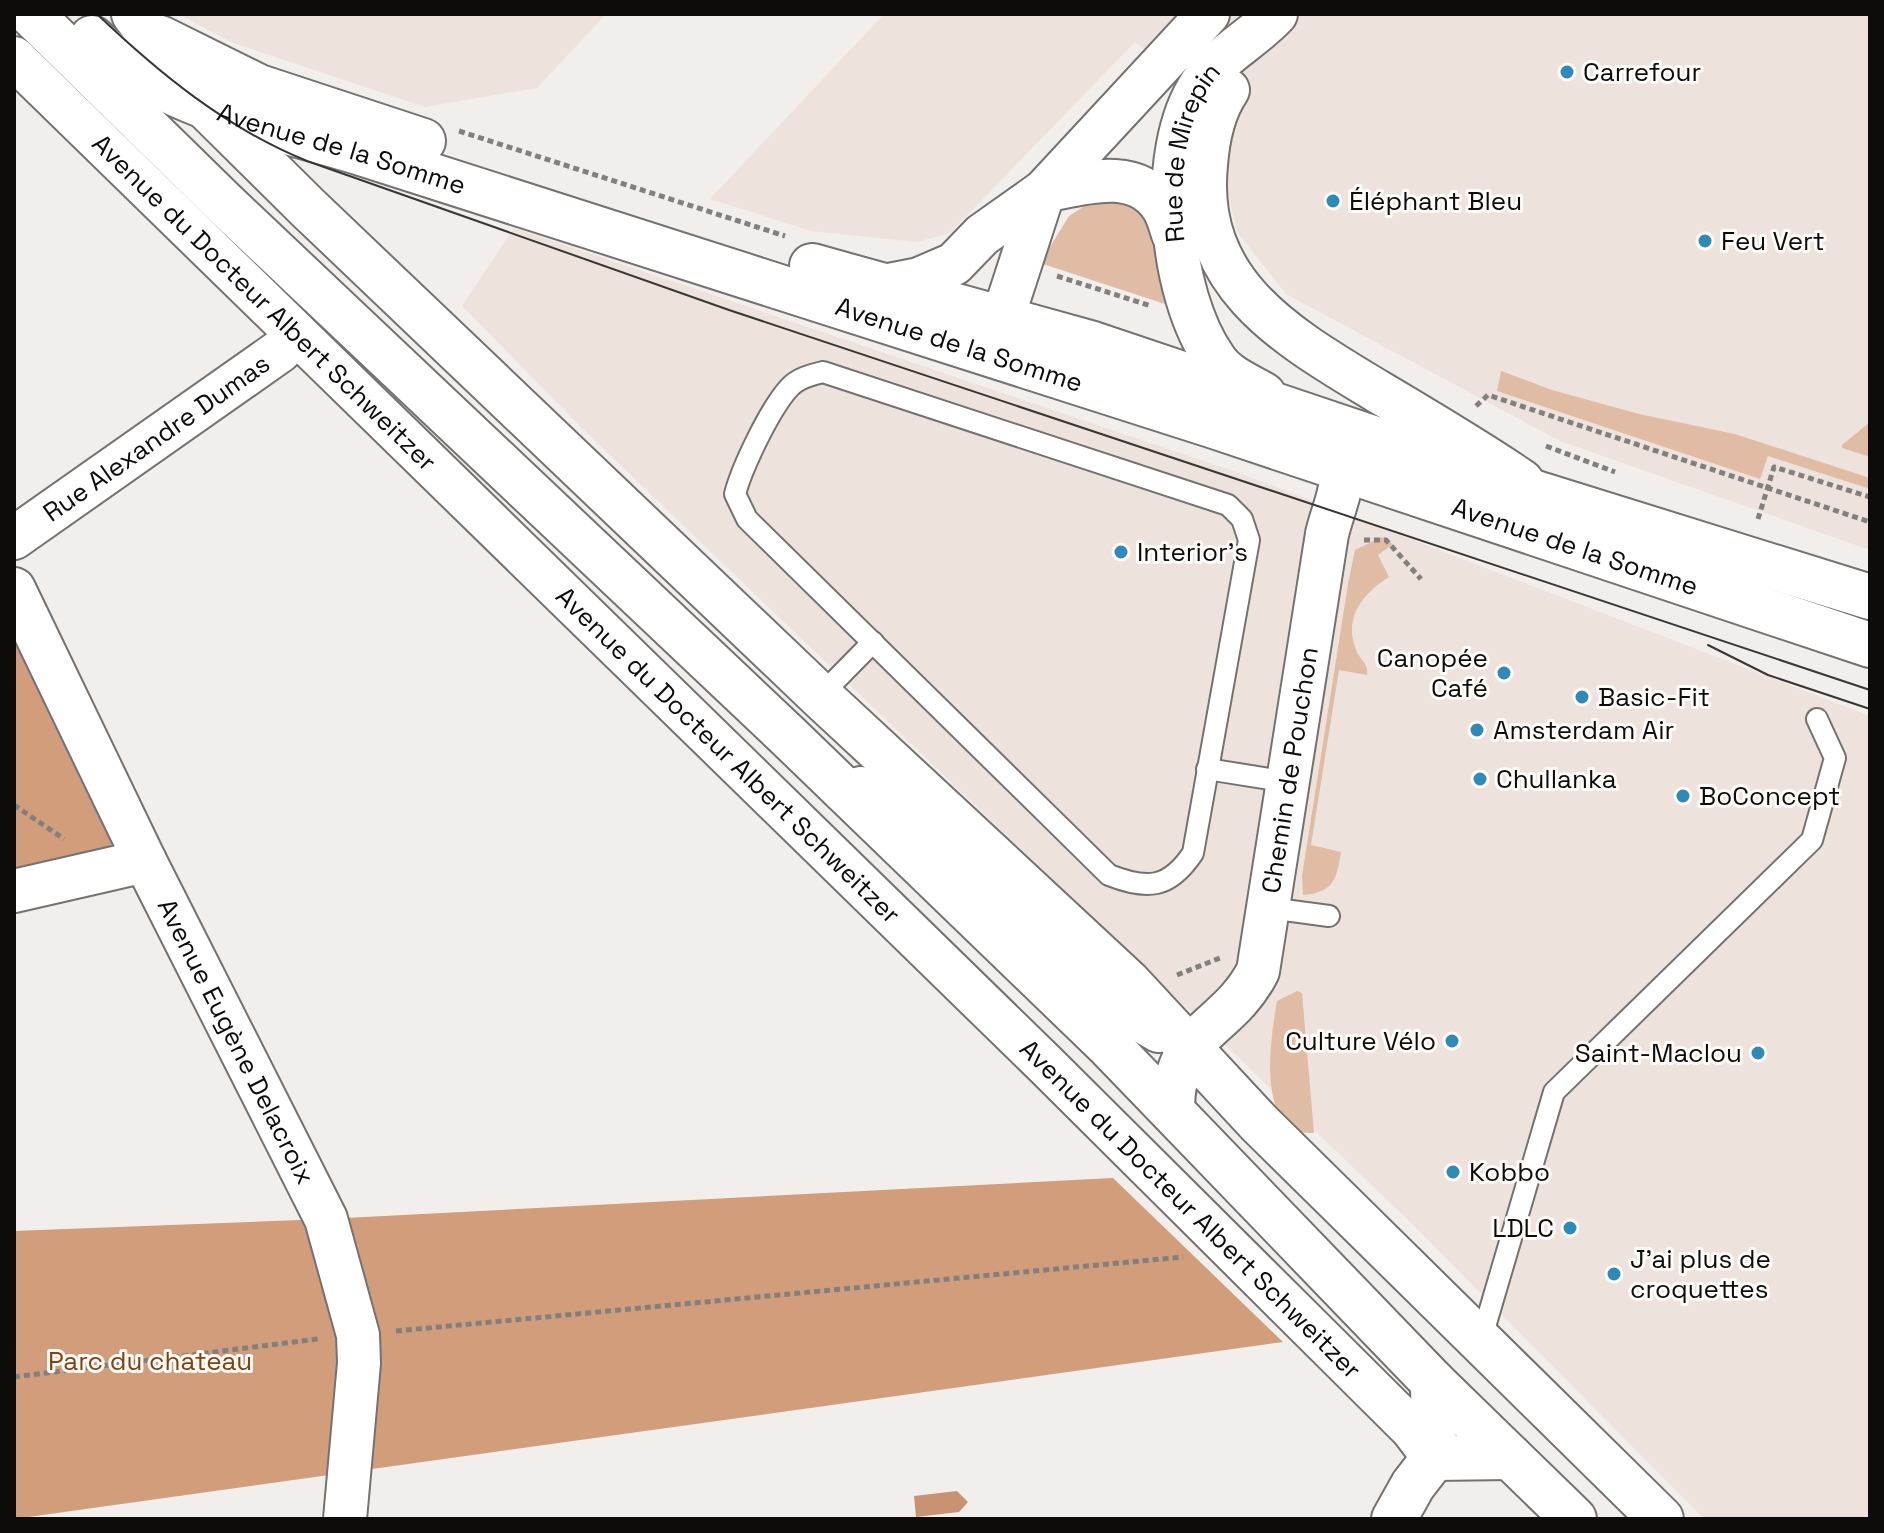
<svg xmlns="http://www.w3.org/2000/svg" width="1884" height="1533" viewBox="0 0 1884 1533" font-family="'Space Grotesk',sans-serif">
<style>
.built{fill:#ede3dc}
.green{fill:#e0bca5}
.forest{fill:#d19d7b}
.water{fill:#c79372}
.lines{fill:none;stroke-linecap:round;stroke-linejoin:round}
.service-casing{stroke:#747270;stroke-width:24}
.minor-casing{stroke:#747270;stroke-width:46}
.tertiary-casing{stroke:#747270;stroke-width:48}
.secondary-casing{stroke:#747270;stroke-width:48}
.path{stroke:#82807e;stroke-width:5;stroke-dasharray:6 4;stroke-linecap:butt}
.service{stroke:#fff;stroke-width:20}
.minor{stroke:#fff;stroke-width:42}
.tertiary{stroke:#fff;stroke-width:44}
.secondary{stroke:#fff;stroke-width:44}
.tram{stroke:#373635;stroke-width:2}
.poi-dot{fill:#2e8ab7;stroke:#fefbf9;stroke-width:3}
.labels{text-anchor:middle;stroke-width:6;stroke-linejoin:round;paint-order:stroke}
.poi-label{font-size:26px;fill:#0d0c0b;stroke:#fefbf9;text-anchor:start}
.street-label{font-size:26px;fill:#0d0c0b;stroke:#fefbf9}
.park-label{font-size:26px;fill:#82420a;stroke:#fefbf9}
</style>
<rect width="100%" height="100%" fill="#f1eeec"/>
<!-- built -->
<g class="built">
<path d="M 178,14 L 606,14 L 537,88 L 425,107 L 231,42 Z"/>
<path d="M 884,14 L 1870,14 L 1870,550 L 1560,441 L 1286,294 L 1238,233 L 1222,174 L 1229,119 L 1135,42 L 950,233 L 917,242 L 811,231 L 710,199 Z"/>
<path d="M 514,228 L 1237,472 L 1870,716 L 1870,1519 L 1704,1519 L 1408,1220 L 589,435 L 462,306 Z"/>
</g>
<!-- green -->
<g class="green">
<path d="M 1097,198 L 1127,200 L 1156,224 L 1177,308 L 1040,263 L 1069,216 Z"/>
<path d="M 1501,371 L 1552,390 L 1639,414 L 1735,434 L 1870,478 L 1870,489 L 1768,456 L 1760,479 L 1497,391 Z"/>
<path d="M 1870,422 L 1870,457 L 1842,448 L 1842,445 Z"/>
<path d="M 1382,537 L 1393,544 L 1378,555 L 1389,577 C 1363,593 1342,619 1357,652 C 1361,661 1369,664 1367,675 L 1339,670 L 1311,845 L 1341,852 C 1337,879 1333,893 1303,895 L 1302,876 L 1348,584 L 1355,550 Z"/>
<path d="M 1297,991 L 1302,993 L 1314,1133 C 1254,1137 1271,1036 1277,1001 Z"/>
</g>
<!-- forest -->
<g class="forest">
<path d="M 14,604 L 117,838 L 107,849 L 14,870 Z"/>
<path d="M 1113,1178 L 1283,1342 L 14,1519 L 14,1231 L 326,1219 Z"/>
</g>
<!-- water -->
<path class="water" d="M 957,1491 L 968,1502 L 959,1512 L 916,1517 L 914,1496 Z"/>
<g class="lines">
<!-- service casing -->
<g class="service-casing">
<g id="service">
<path d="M 823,372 L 1228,505 L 1242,519 L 1249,540 L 1193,853 C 1169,889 1147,890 1109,875 L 747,519 L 735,494 C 742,467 770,409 789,388 C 798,378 811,375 823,372 Z"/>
<path d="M 820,696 L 873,642"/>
<path d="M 1207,769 L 1289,782"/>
<path d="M 1269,908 L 1329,916"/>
<path d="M 1476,1338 L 1484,1330 L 1554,1092 L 1812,840 L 1835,758 L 1817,719"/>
</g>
</g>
<!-- minor casing -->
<g class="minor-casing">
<g id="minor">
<path id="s1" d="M 14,58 L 1048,1067 L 1412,1429 L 1434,1458"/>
<path d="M 1228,90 C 1213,112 1208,138 1206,165 C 1194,285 1288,337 1377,391 C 1426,420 1475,449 1522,481"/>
<path d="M 1044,191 C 1082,184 1134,166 1161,205 C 1167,213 1170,225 1173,234"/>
<path d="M 878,287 L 919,279 L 954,264 L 982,235 L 1044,191 L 1208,14"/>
<path d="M 1020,351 L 1003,317 L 1044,191"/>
<path id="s2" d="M 1264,394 C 1247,384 1226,376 1215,359 C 1169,294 1156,151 1201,84 C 1220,54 1252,40 1276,14"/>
<path id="s3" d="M 14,538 L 280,351 L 296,335"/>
<path id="s4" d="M 14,589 L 145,861 L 326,1219 L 358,1335 L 359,1363 L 345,1519"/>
<path d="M 861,788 C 919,829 978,871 1030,919 C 1072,957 1109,1005 1159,1031"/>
<path d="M 14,891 L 145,861"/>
<path id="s5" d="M 1173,1110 C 1173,1028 1227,1032 1258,971 L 1327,534 C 1336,497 1354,472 1327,439"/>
</g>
</g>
<!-- tertiary casing -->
<g class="tertiary-casing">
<g id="tertiary">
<path d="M 1433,1382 L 1434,1458 L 1510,1457"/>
<path d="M 1394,1519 L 1413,1485 L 1434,1458"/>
</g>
</g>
<!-- secondary casing -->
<g class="secondary-casing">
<g id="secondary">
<path d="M 31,14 L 223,202 L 788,736 L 1109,1046 L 1433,1382 L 1574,1519"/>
<path d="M 134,14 L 206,107 L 307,207 L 820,696 L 1128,982 L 1259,1123 L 1661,1519"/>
<path id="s6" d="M 92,38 C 165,109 268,124 361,153 L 1214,426 L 1870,645"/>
<path d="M 160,38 L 259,87 L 423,141"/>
<path d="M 812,266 L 1093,344 L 1542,495 L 1870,597"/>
</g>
</g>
<!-- path -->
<g class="path">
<path d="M 459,131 L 785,236"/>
<path d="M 1057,276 L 1151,306"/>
<path d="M 1476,406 L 1488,395 L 1870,522"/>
<path d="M 1546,446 L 1615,472"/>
<path d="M 1758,519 L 1774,467 L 1870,497"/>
<path d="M 1364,540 L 1386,540 L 1421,579"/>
<path d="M 14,805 L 64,839"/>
<path d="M 1177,975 L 1220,958"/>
<path d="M 396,1331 L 1183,1257"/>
<path d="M 14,1377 L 318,1339"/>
</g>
<!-- service -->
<use href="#service" class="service"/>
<!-- minor -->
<use href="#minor" class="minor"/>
<!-- tertiary -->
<use href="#tertiary" class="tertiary"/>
<!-- secondary -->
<use href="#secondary" class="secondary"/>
<!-- tram -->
<g class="tram">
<path d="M 97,14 C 160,74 226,128 307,161 L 729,310 L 1870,690"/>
<path d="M 1708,645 L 1768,675 L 1870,709"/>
</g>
</g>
<!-- markers -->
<g class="poi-dot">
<circle cx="1567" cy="72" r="8"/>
<circle cx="1333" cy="201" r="8"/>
<circle cx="1705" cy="241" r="8"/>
<circle cx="1121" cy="552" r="8"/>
<circle cx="1504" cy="673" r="8"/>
<circle cx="1582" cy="697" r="8"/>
<circle cx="1477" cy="730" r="8"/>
<circle cx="1480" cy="779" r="8"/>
<circle cx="1683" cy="796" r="8"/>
<circle cx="1452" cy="1041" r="8"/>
<circle cx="1758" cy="1053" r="8"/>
<circle cx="1453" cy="1172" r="8"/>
<circle cx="1570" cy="1228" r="8"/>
<circle cx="1614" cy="1274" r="8"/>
</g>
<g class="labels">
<!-- poi labels -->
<g class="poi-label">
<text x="1583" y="81">Carrefour</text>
<text x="1349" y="210">Éléphant Bleu</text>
<text x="1721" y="250">Feu Vert</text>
<text x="1137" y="561">Interior's</text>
<text x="1488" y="667" text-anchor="end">Canopée<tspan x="1488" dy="30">Café</tspan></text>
<text x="1598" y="706">Basic-Fit</text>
<text x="1493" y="739">Amsterdam Air</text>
<text x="1496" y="788">Chullanka</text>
<text x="1699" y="805">BoConcept</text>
<text x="1436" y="1050" text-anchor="end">Culture Vélo</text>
<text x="1742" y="1062" text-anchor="end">Saint-Maclou</text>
<text x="1469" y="1181">Kobbo</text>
<text x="1554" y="1237" text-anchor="end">LDLC</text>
<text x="1630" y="1268">J'ai plus de<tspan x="1630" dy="30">croquettes</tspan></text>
</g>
<!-- street labels -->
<g class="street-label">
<text dy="9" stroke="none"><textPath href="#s6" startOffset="276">Avenue de la Somme</textPath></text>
<text dy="9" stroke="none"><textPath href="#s2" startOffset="278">Rue de Mirepin</textPath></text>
<text dy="9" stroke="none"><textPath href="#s1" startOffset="350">Avenue du Docteur Albert Schweitzer</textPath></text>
<text dy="9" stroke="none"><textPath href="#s6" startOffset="924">Avenue de la Somme</textPath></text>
<text dy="9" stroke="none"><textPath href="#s3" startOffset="174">Rue Alexandre Dumas</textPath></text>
<text dy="9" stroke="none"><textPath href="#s6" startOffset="1572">Avenue de la Somme</textPath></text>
<text dy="9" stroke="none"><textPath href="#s1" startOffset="998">Avenue du Docteur Albert Schweitzer</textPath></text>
<text dy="9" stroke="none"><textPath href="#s5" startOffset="372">Chemin de Pouchon</textPath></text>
<text dy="9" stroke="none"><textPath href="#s4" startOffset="504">Avenue Eugène Delacroix</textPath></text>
<text dy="9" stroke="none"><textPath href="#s1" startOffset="1646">Avenue du Docteur Albert Schweitzer</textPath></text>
</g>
<!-- park labels -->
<g class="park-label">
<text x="150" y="1370">Parc du chateau</text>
</g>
</g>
<!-- border -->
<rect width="1884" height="1533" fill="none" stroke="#0d0c0b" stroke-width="32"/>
</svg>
